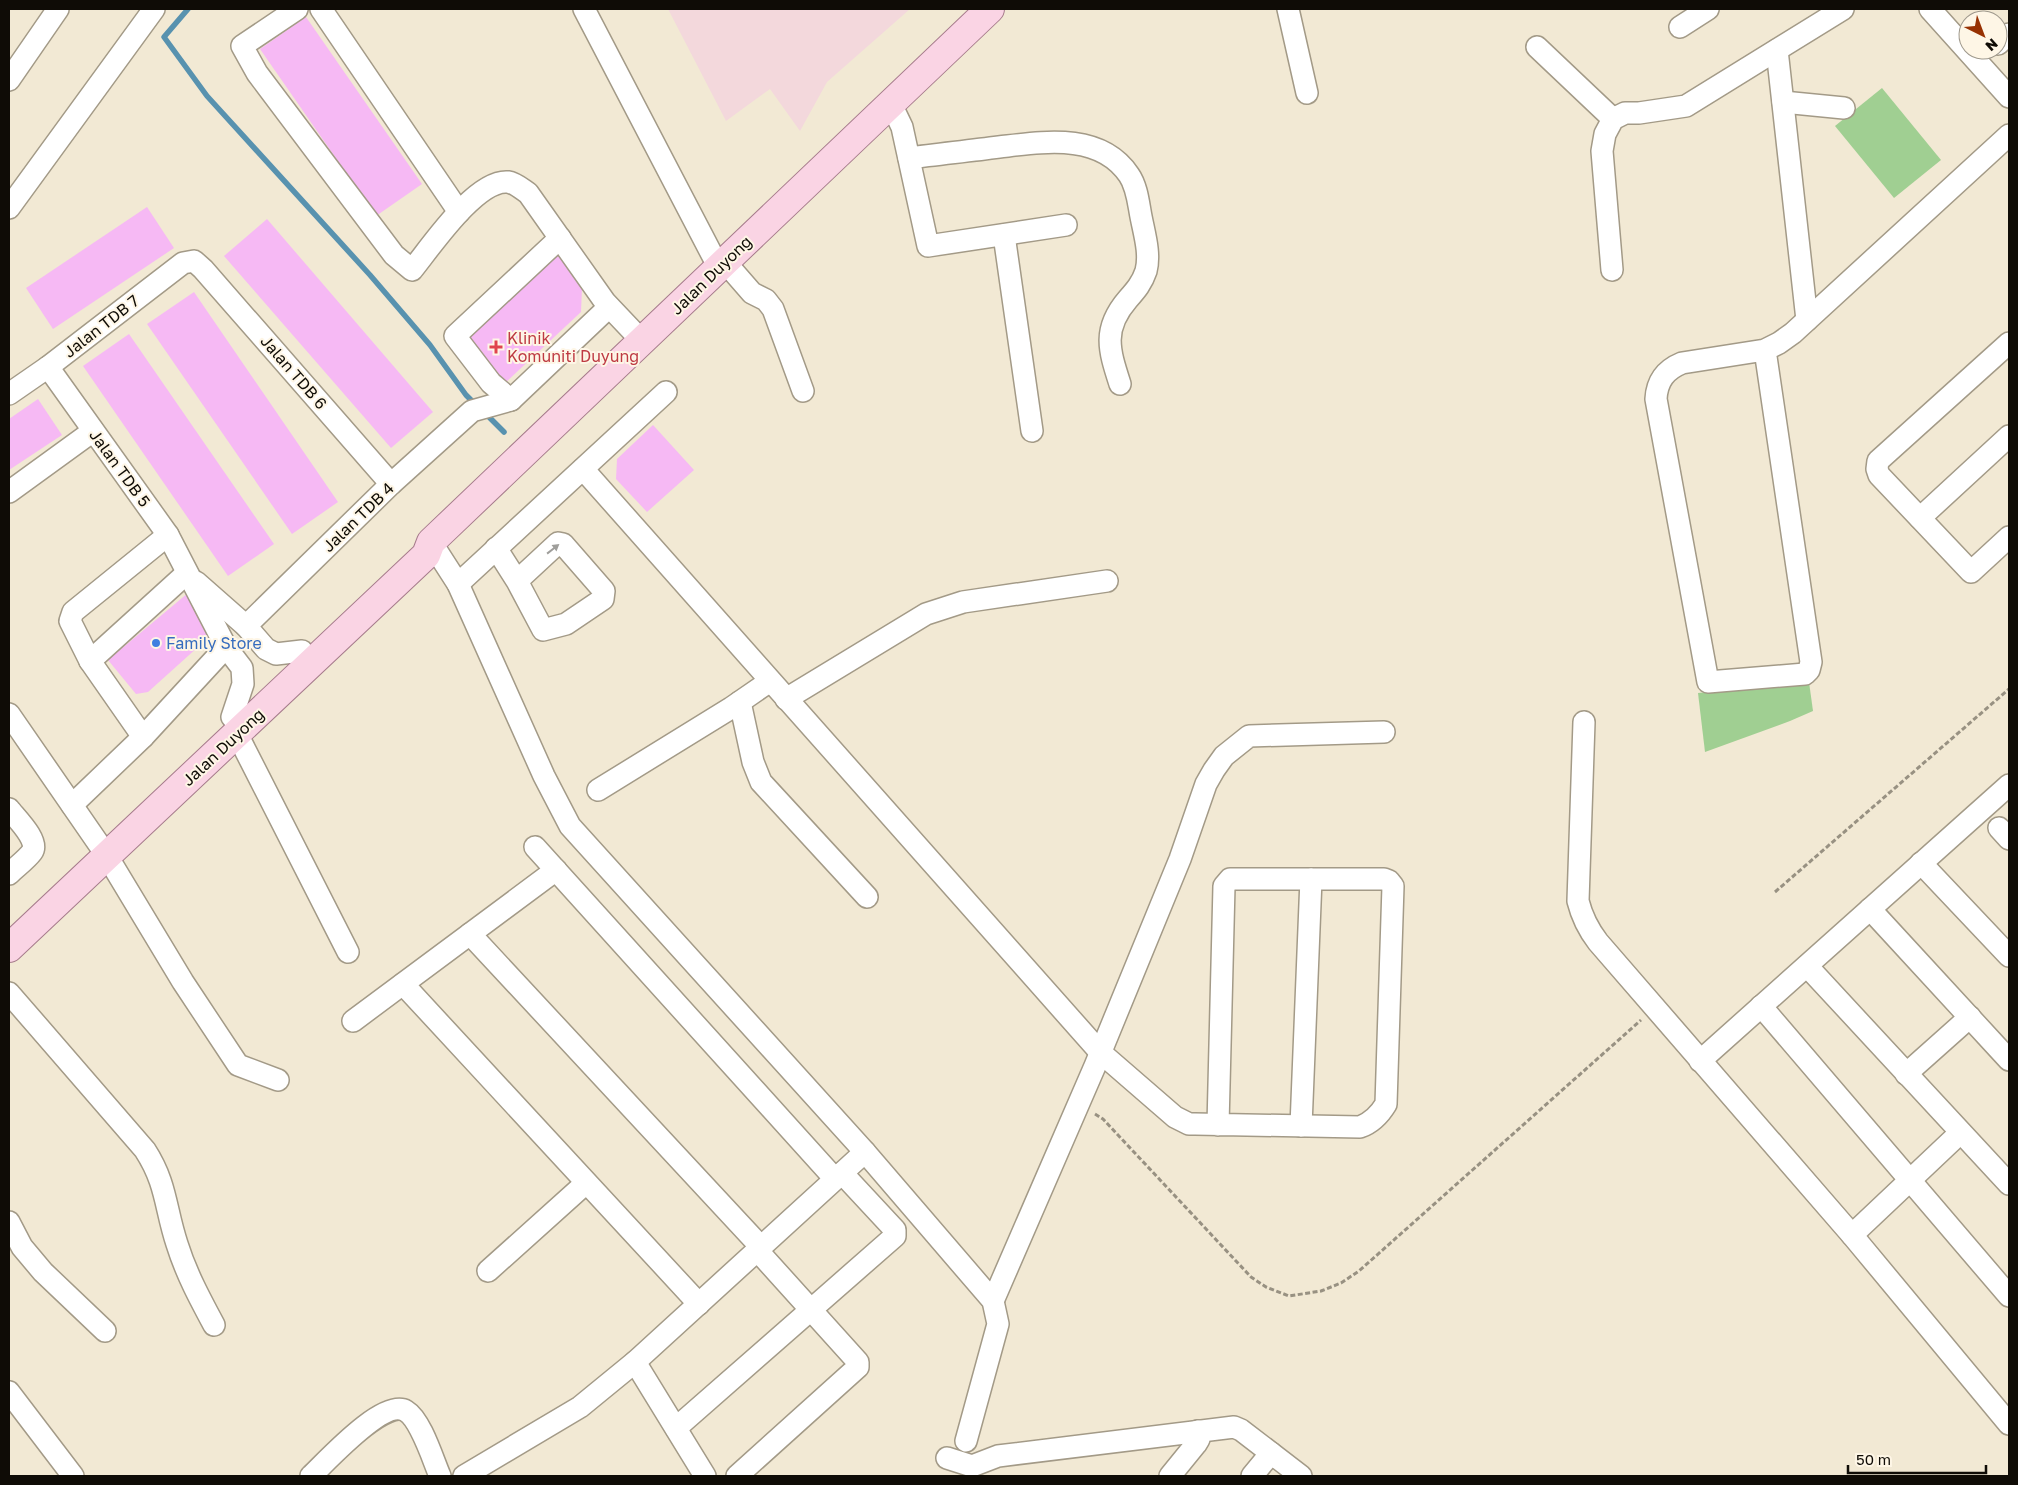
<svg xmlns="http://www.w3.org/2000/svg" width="2018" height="1485" viewBox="0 0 2018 1485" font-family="'Golos Text',sans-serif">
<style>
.education{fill:#f3d8dc}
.green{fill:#a0cf92}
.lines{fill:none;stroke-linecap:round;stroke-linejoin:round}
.stream{stroke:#5892af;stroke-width:5.5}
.building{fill:#f6b9f4}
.minor-casing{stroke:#a39a87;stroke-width:24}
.major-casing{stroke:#a67b8b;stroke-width:30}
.path{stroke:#989182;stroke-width:3;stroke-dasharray:5 2.5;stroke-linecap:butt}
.minor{stroke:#fff;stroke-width:21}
.major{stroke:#fad4e4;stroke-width:28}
.oneway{fill:#9f9e9b}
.health-dot{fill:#e0444e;stroke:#fef6e6;stroke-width:2}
.shop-dot{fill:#3f7fe0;stroke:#fef6e6;stroke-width:2}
.labels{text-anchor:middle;stroke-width:4;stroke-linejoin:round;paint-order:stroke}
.street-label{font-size:16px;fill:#0f0c06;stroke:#fef6e6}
.health-label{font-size:16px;fill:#be3a42;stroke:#fef6e6;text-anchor:start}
.shop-label{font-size:16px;fill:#366cbe;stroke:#fef6e6;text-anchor:start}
</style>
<rect width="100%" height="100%" fill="#f2e9d4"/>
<!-- education -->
<path class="education" d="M 668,9 L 910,9 L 827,82 L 800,131 L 770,89 L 726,121 Z"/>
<!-- green -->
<g class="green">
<path d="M 1882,88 L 1941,160 L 1894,198 L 1835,126 Z"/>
<path d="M 1809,682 L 1813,711 L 1790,721 L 1705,752 L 1698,693 Z"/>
</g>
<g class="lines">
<!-- stream -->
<g class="stream">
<path d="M 188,9 L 164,37 L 207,96 L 370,275 L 430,345 L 466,395 L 476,405"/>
<path d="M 485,413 L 504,432"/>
</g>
</g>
<!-- building -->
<g class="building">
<path d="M 306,17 L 422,184 L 376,216 L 260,49 Z"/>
<path d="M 147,207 L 174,248 L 53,329 L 26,288 Z"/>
<path d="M 267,219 L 433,412 L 391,448 L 224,256 Z"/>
<path d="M 557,249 L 582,288 L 581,312 L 505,383 L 483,357 L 468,335 Z"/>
<path d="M 194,292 L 338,502 L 292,534 L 147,324 Z"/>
<path d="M 129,334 L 274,544 L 228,576 L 83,366 Z"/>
<path d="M 38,399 L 62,435 L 9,470 L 9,419 Z"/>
<path d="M 653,425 L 694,470 L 647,512 L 616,479 L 617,459 Z"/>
<path d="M 188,593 L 206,614 L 208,638 L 148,692 L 136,694 L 108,660 Z"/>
</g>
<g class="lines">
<!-- minor casing -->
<g class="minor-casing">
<g id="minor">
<path d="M 297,9 L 242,46 L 257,73 L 394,255 L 412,270 C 430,248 476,179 508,182 C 515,183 522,189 528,193 L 605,302 L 642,341"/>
<path d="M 321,9 L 459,212"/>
<path d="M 584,9 L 719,268"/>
<path d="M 1288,9 L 1307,93"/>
<path d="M 1930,9 L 2009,97"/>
<path d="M 1680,27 L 1708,9"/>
<path d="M 1998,44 L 2009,34"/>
<path d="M 1537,47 L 1613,119"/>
<path d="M 1777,50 L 1807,320"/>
<path d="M 9,80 L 58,9"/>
<path d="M 1783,102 L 1844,108"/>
<path d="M 891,104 L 902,127 L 928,246 L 1066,225"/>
<path d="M 909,158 C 939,154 969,151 999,147 C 1043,142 1100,132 1129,175 C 1136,185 1138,199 1140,211 C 1143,230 1151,252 1146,271 C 1142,283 1136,290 1128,299 C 1102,329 1109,350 1120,384"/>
<path d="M 9,208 L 154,9"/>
<path d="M 1004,235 L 1032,431"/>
<path d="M 725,262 L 752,293 L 766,300 L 773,309 L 803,391"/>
<path d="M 1612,270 L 1602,151 L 1605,134 L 1613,119 L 1625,113 L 1639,113 L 1686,106 L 1843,9"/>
<path d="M 2009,343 L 1878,461 L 1877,469 L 1879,475 L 1971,572 L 2009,537"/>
<path d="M 1765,350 L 1811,662 L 1809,670 L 1805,674 L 1708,682 L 1656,399 C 1657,381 1665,370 1682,363 L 1765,350 L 1779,343 L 1793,333 L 2009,135"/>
<path d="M 48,367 L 168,535 L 226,647 L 242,668 L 243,684 L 232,717"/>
<path d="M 9,394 L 48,367 L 183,263 L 194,261 L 203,269 L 391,484"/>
<path d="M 511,400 L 491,383 L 455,336 L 560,238"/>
<path d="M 583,469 L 1100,1052 L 1175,1117 L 1189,1124 L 1195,1124 L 1360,1127 C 1371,1123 1380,1114 1386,1104 L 1393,886 L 1389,881 L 1384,879 L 1230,879 L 1224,886 L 1218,1125"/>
<path d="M 9,492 L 93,431"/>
<path d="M 1920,518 L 2009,436"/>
<path d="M 431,542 L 458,584 L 544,776 L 570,826 L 865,1152 L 993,1301 L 998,1324 L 966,1441"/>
<path d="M 496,548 L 517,581 L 543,630 L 566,624 L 603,599 L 604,591 L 563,544 L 558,543 L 517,581"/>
<path d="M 196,582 L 246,626 L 266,649 L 276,654 L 302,651"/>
<path d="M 458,584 L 666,392"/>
<path d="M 246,626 L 391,484 L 472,411 L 511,400 L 609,307"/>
<path d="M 90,661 L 187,573"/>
<path d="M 786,699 L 926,614 L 963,602 L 1107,581"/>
<path d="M 740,702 L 753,762 L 761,782 L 867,897"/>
<path d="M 9,714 L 107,856 L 183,982 L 238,1065 L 278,1080"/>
<path d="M 1584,722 L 1578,901 C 1582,917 1588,929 1598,942 L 1852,1235 L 2009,1424"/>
<path d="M 237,734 L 348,952"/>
<path d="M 143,737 L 90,661 L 70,621 L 73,612 L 168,535"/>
<path d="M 598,790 L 731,708 L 770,681"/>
<path d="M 72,805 L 143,737 L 226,647"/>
<path d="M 9,809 C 16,818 40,841 32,852 C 26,860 16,867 9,874"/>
<path d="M 1999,828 L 2009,839"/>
<path d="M 535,847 L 835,1179"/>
<path d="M 1921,863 L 2009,956"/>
<path d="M 1870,909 L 2009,1060"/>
<path d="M 470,934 L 761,1247"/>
<path d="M 1807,966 L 2009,1184"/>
<path d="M 403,984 L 699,1304"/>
<path d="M 9,993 L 145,1150 C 167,1184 165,1208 177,1244 C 186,1273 200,1299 214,1325"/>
<path d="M 1761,1006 L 2009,1296"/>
<path d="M 353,1021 L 556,870"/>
<path d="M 1700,1061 L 2009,785"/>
<path d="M 1906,1074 L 1970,1017"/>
<path d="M 1301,1126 L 1311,879"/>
<path d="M 9,1222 L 22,1247 L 43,1272 L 105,1331"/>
<path d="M 1852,1235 L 1960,1133"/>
<path d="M 488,1271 L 586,1183"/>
<path d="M 993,1301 L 1095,1066 L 1180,859 L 1206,784 L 1214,770 L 1224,756 L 1249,736 L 1384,732"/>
<path d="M 635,1362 L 705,1476"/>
<path d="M 9,1392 L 73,1476"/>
<path d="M 676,1428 L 895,1236 L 895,1230 L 842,1173"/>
<path d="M 947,1458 L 972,1466 L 998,1456 L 1234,1427 L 1241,1430 L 1301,1476"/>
<path d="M 311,1476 C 327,1461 384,1398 406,1411 C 421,1420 433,1460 440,1476"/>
<path d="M 464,1476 L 580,1407 L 635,1362 L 865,1152"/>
<path d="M 737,1476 L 858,1367 L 858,1362 L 757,1250"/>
<path d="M 1170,1476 L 1196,1444 L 1199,1439 L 1198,1431"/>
<path d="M 1252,1476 L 1271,1453"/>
</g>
</g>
<!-- major casing -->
<g class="major-casing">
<path id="major" d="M 9,948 L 426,555 L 431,542 L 990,9"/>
</g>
<!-- path -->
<g class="path">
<path d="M 1775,892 L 2009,689"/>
<path d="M 1095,1114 L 1103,1119 L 1251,1277 L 1266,1287 L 1289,1296 L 1321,1291 L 1341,1283 L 1359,1271 L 1641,1020"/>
</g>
<!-- minor -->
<use href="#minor" class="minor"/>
<!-- major -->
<use href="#major" class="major"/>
</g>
<!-- one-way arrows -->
<defs><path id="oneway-solid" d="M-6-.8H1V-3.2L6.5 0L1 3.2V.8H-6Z" transform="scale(1.25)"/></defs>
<use class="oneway" href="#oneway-solid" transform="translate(553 549) rotate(-38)"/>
<!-- markers -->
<path class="health-dot" d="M493.5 339.5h5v5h5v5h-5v5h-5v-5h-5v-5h5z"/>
<circle class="shop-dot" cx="156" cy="643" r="5"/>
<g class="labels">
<!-- street labels -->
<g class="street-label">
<text transform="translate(711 275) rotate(-44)" y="6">Jalan Duyong</text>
<text transform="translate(101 326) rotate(-38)" y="6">Jalan TDB 7</text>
<text transform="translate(294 372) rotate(49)" y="6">Jalan TDB 6</text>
<text transform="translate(120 468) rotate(54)" y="6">Jalan TDB 5</text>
<text transform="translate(358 517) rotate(-44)" y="6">Jalan TDB 4</text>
<text transform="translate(223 747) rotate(-43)" y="6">Jalan Duyong</text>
</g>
<!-- health labels -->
<g class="health-label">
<text x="507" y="344">Klinik<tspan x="507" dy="18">Komuniti Duyung</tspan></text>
</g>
<!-- shop labels -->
<g class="shop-label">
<text x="166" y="649">Family Store</text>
</g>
</g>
<!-- border -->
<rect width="2018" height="1485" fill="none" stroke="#0f0c06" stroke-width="20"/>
<!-- north arrow -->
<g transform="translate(1983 35) rotate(138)"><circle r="24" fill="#fef6e6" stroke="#9e988c"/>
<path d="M0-4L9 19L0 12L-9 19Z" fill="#973102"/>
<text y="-8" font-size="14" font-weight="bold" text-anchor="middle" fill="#0f0c06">N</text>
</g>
<!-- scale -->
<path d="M1848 1465v8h138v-8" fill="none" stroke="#0f0c06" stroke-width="2.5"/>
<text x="1856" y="1465" font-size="15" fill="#0f0c06" stroke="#fef6e6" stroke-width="4" paint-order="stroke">50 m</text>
</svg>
